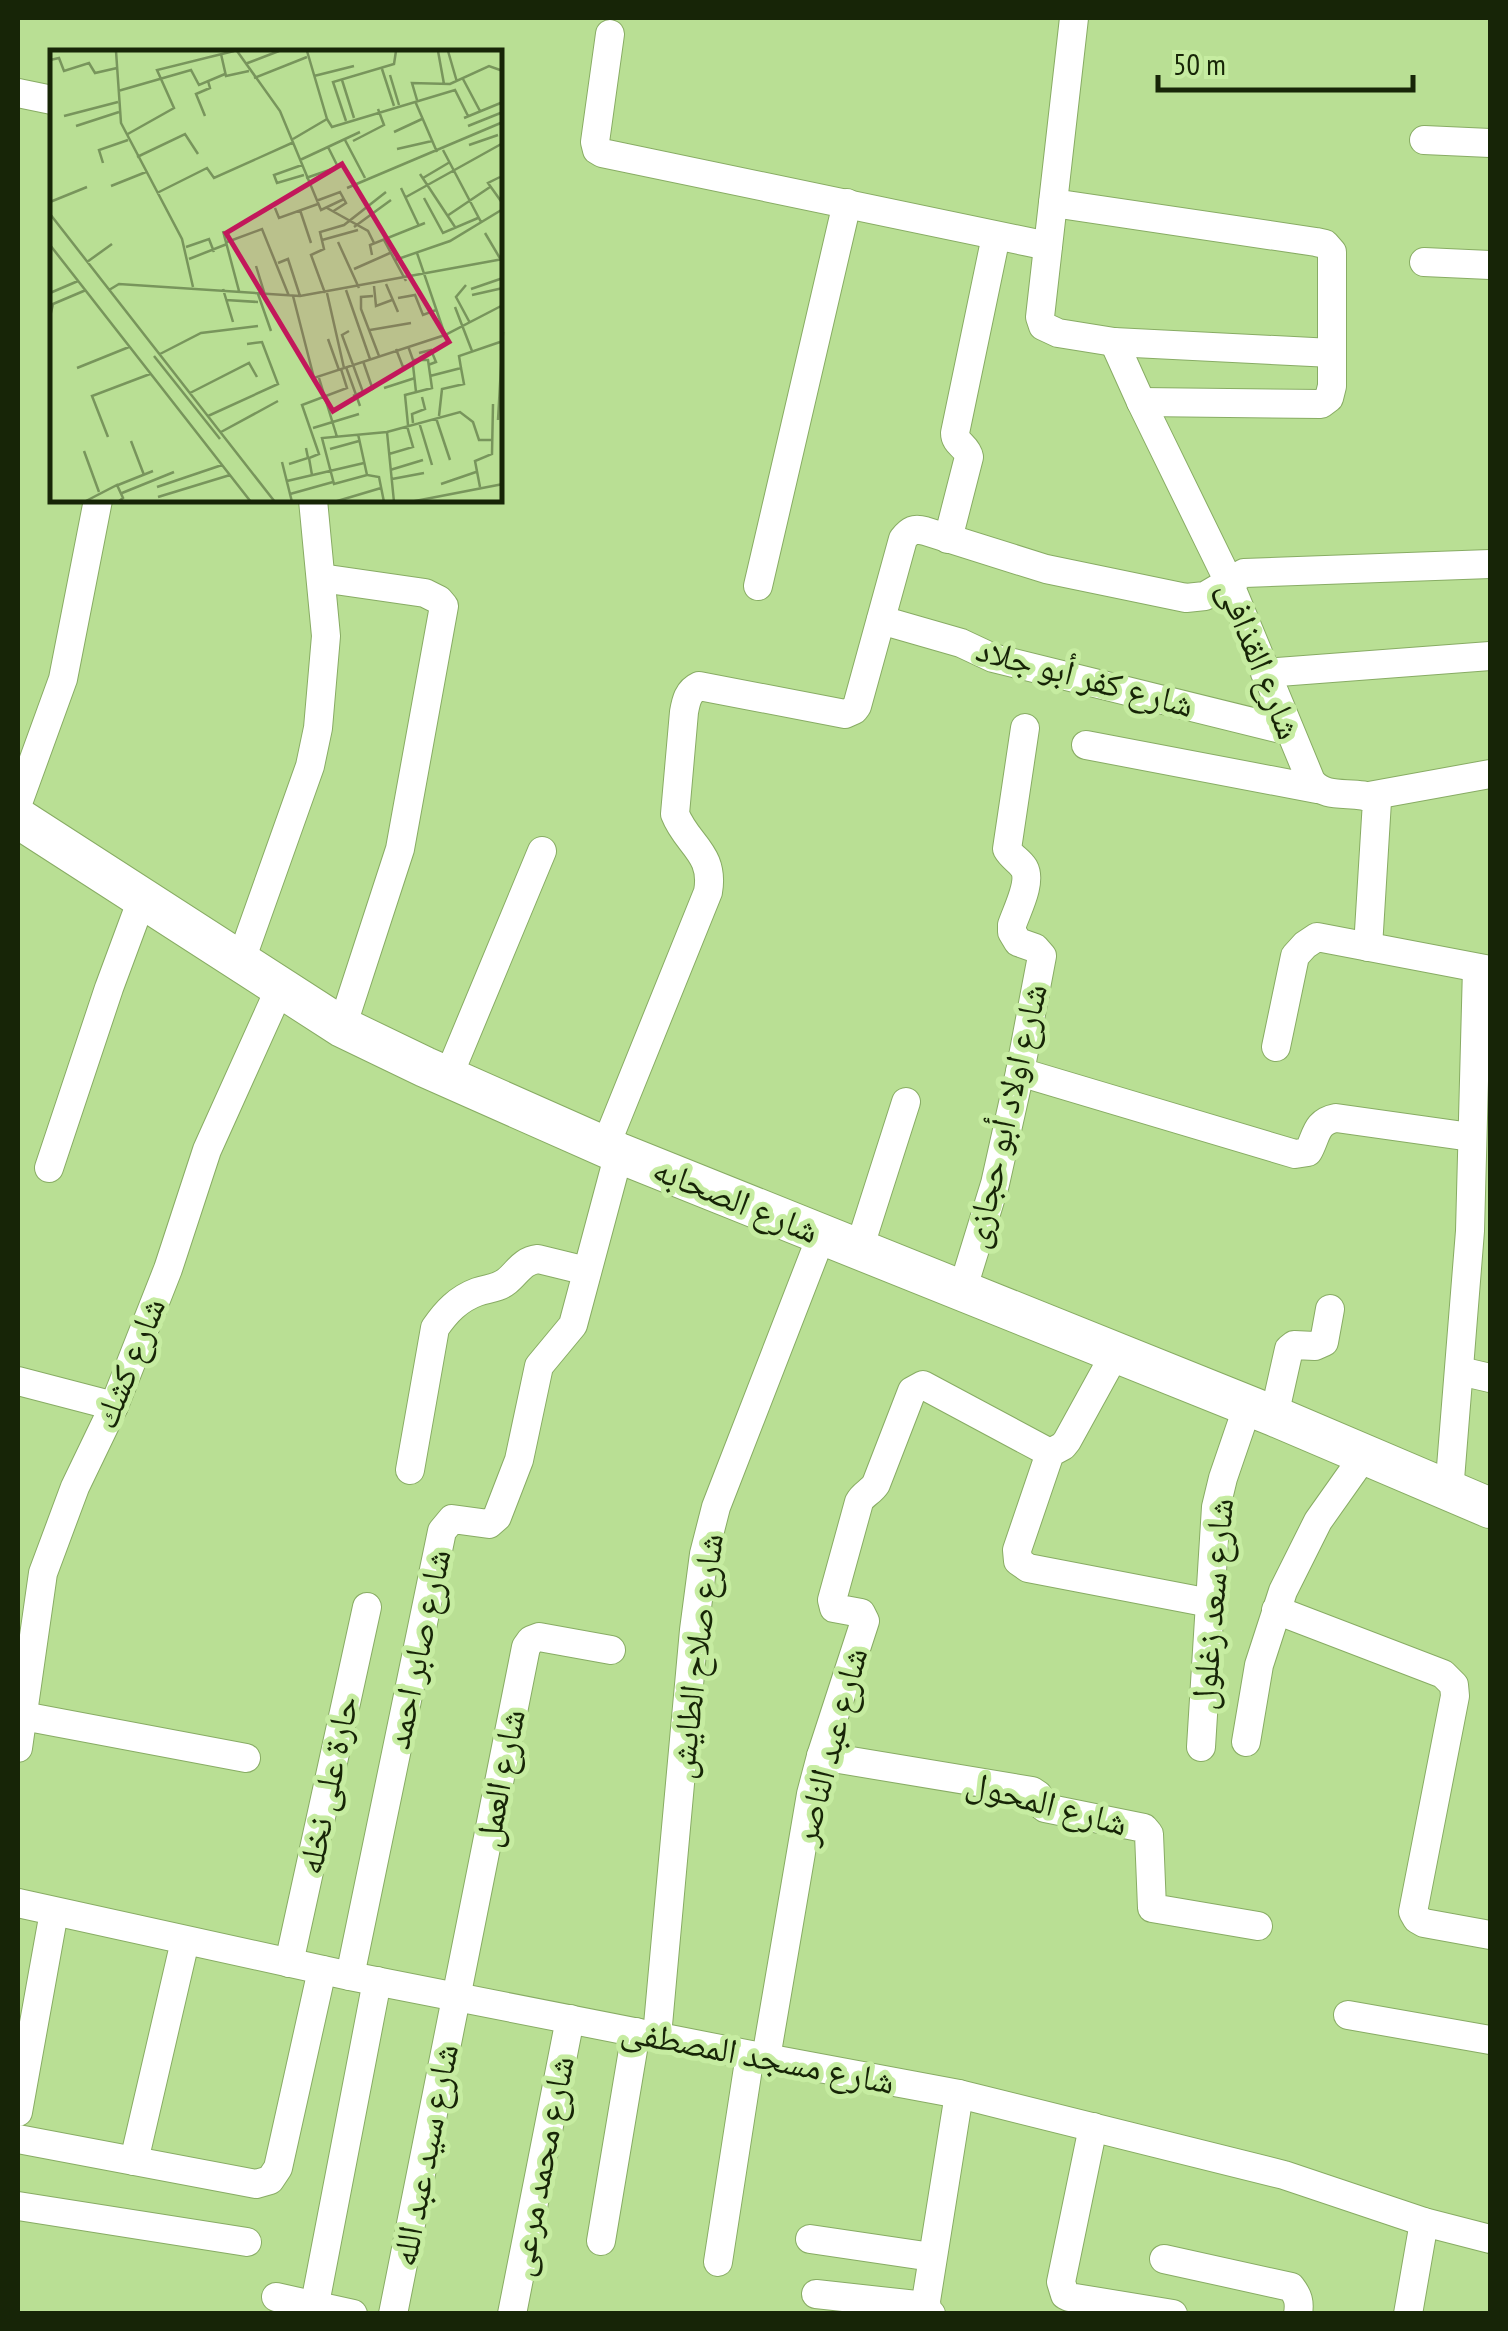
<svg xmlns="http://www.w3.org/2000/svg" width="1508" height="2331" viewBox="0 0 1508 2331" font-family="'PT Sans Narrow','Noto Naskh Arabic',sans-serif">
<style>
.lines{fill:none;stroke-linecap:round;stroke-linejoin:round}
.street-casing{stroke:#88ac64;stroke-width:30}
.secondary-casing{stroke:#88ac64;stroke-width:42}
.street{stroke:#fff;stroke-width:28}
.secondary{stroke:#fff;stroke-width:40}
.labels{text-anchor:middle;stroke-width:10;stroke-linejoin:round;paint-order:stroke}
.street-label{font-size:35px;fill:#172507;stroke:#c6eca1}
.inset-road{fill:none;stroke:#78955c;stroke-width:2.5}
.view{fill:#c2185b;fill-opacity:0.15;stroke:#c2185b;stroke-width:5}
.inset-edge{fill:none;stroke:#172507;stroke-width:5}
</style>
<rect width="100%" height="100%" fill="#b9df94"/>
<g class="lines">
<!-- street casing -->
<g class="street-casing">
<g id="street">
<path d="M 1074,18 L 1040,317 L 1043,326 L 1058,333 L 1114,342 L 1332,353"/>
<path d="M 610,34 L 595,142 L 597,150 L 602,153 L 1048,246"/>
<path d="M 18,93 L 52,100"/>
<path d="M 1424,140 L 1490,143"/>
<path d="M 1053,203 L 1316,242 L 1325,244 L 1332,252 L 1332,386 L 1329,398 L 1321,404 L 1141,402"/>
<path d="M 1424,262 L 1490,265"/>
<path d="M 1114,342 L 1141,402 L 1228,580 L 1311,781 C 1328,803 1357,787 1377,801 L 1368,947"/>
<path d="M 948,539 L 969,457 C 967,446 955,444 955,433 L 996,236"/>
<path d="M 321,578 L 425,593 L 439,600 L 444,606 L 400,849 L 342,1027"/>
<path d="M 758,586 L 847,203"/>
<path d="M 881,620 L 961,643 L 993,658 L 1289,731"/>
<path d="M 1265,673 L 1490,656"/>
<path d="M 1086,745 L 1317,789"/>
<path d="M 1369,796 L 1490,774"/>
<path d="M 18,803 L 63,679 L 98,500"/>
<path d="M 240,963 L 310,766 L 318,728 L 326,636 L 313,500"/>
<path d="M 1276,1047 L 1295,956 L 1305,945 L 1317,937 L 1490,970"/>
<path d="M 1020,1072 L 1295,1154 L 1308,1152 C 1317,1136 1315,1122 1336,1118 L 1471,1137"/>
<path d="M 448,1077 L 542,851"/>
<path d="M 605,1147 L 708,892 C 715,853 687,845 675,814 L 684,712 C 686,701 688,691 699,686 L 845,714 L 854,710 L 857,706 L 903,539 C 910,530 914,528 925,531 L 1046,569 L 1186,598 L 1205,596 L 1244,573 L 1490,564"/>
<path d="M 49,1168 L 109,988 L 142,899"/>
<path d="M 859,1249 L 906,1102"/>
<path d="M 962,1291 L 995,1184 L 1020,1072 L 1042,956 L 1035,948 L 1018,942 L 1012,932 L 1012,925 C 1017,910 1032,882 1024,868 C 1019,860 1012,858 1007,849 L 1025,728"/>
<path d="M 1116,1352 L 1067,1441 L 1063,1446 L 1050,1453 L 1017,1550 L 1018,1561 L 1028,1568 L 1210,1603"/>
<path d="M 1460,1371 L 1490,1378"/>
<path d="M 18,1381 L 114,1406"/>
<path d="M 1274,1416 L 1289,1349 L 1294,1345 L 1315,1346 L 1324,1342 L 1330,1309"/>
<path d="M 410,1470 L 435,1328 C 446,1312 458,1299 477,1292 C 488,1288 497,1289 507,1281 C 518,1272 522,1261 538,1259 L 587,1271"/>
<path d="M 1449,1492 L 1470,1231 L 1477,968"/>
<path d="M 1276,1610 L 1443,1674 L 1454,1685 L 1455,1696 L 1413,1912 L 1417,1919 L 1424,1923 L 1490,1935"/>
<path d="M 23,1716 L 246,1758"/>
<path d="M 1246,1742 L 1259,1665 L 1283,1591 L 1318,1521 L 1364,1456"/>
<path d="M 1201,1747 L 1216,1507 L 1223,1478 L 1248,1405"/>
<path d="M 18,1748 L 43,1573 L 75,1487 L 114,1406 L 168,1269 L 207,1150 L 280,988"/>
<path d="M 821,1756 L 1032,1791 L 1038,1795 L 1040,1804 L 1045,1808 L 1144,1828 L 1149,1834 L 1152,1908 L 1258,1926"/>
<path d="M 18,1903 L 350,1976 L 766,2058 L 959,2094 L 1284,2175 L 1424,2222 L 1490,2239"/>
<path d="M 289,1963 L 367,1607"/>
<path d="M 350,1976 L 442,1531 L 452,1519 L 489,1524 L 497,1517 L 519,1460 L 539,1366 L 573,1325 L 619,1153"/>
<path d="M 1348,2015 L 1490,2040"/>
<path d="M 657,2036 L 694,1630 L 704,1554 L 716,1507 L 822,1234"/>
<path d="M 766,2058 L 811,1794 L 821,1756 L 865,1621 L 861,1613 L 834,1608 L 832,1600 L 859,1502 C 863,1494 871,1492 876,1484 L 912,1391 L 923,1385 L 1050,1453"/>
<path d="M 18,2112 L 54,1912"/>
<path d="M 1093,2127 L 1061,2282 L 1065,2295 L 1069,2297 L 1173,2314"/>
<path d="M 18,2139 L 256,2184 L 270,2180 L 278,2168 L 322,1970"/>
<path d="M 134,2161 L 185,1941"/>
<path d="M 18,2206 L 247,2242"/>
<path d="M 810,2239 L 932,2257"/>
<path d="M 601,2241 L 636,2032"/>
<path d="M 1164,2259 L 1291,2287 C 1298,2296 1300,2302 1298,2314"/>
<path d="M 718,2262 L 750,2055"/>
<path d="M 816,2294 L 926,2306"/>
<path d="M 276,2297 L 353,2314"/>
<path d="M 313,2314 L 377,1981"/>
<path d="M 393,2314 L 526,1647 L 531,1640 L 539,1637 L 611,1650"/>
<path d="M 512,2314 L 570,2019"/>
<path d="M 931,2314 L 927,2310 L 926,2301 L 959,2094"/>
<path d="M 1408,2314 L 1424,2222"/>
</g>
</g>
<!-- secondary casing -->
<g class="secondary-casing">
<path id="secondary" d="M 18,818 L 342,1027 L 425,1067 L 619,1153 L 1274,1416 L 1490,1508"/>
</g>
<!-- street -->
<use href="#street" class="street"/>
<!-- secondary -->
<use href="#secondary" class="secondary"/>
</g>
<g class="labels">
<!-- street labels -->
<g class="street-label">
<text transform="translate(1260 660) rotate(68)" y="12">شارع القذافى</text>
<text transform="translate(1085 677) rotate(15)" y="12">شارع كفر أبو جلاد</text>
<text transform="translate(1005 1116) rotate(-77)" y="12">شارع اولاد أبو حجازى</text>
<text transform="translate(736 1200) rotate(22)" y="12">شارع الصحابه</text>
<text transform="translate(129 1363) rotate(-68)" y="12">شارع كشك</text>
<text transform="translate(1212 1604) rotate(-85)" y="12">شارع سعد زغلول</text>
<text transform="translate(418 1649) rotate(-78)" y="12">شارع صابر احمد</text>
<text transform="translate(696 1656) rotate(-83)" y="12">شارع صلاح الطايش</text>
<text transform="translate(830 1746) rotate(-75)" y="12">شارع عبد الناصر</text>
<text transform="translate(500 1778) rotate(-79)" y="12">شارع العمل</text>
<text transform="translate(328 1785) rotate(-78)" y="12">حارة على نخله</text>
<text transform="translate(1047 1803) rotate(15)" y="12">شارع المحول</text>
<text transform="translate(758 2056) rotate(11)" y="12">شارع مسجد المصطفى</text>
<text transform="translate(425 2155) rotate(-79)" y="12">شارع سيد عبد الله</text>
<text transform="translate(541 2166) rotate(-79)" y="12">شارع محمد مرعى</text>
</g>
</g>
<!-- overview -->
<g transform="translate(50 50)">
<rect width="452" height="452" fill="#b9df94"/>
<path class="inset-road" d="M 66,1 L 71,73 L 132,189 L 143,237M 187,1 L 230,61 L 271,160 L 294,149M 257,1 L 277,69M 388,1 L 394,34M 398,1 L 407,32M 171,4 L 176,26 L 199,21M 0,10 L 9,8 L 14,21 L 39,13 L 45,23 L 67,18M 195,14 L 229,1M 332,19 L 344,56M 340,25 L 349,55M 264,26 L 304,16M 204,28 L 257,7M 413,29 L 430,61M 292,30 L 304,68M 68,41 L 141,20 L 149,35 L 175,24M 367,50 L 362,33 L 400,34 L 439,16 L 453,21M 365,51 L 387,102M 14,66 L 68,52M 155,66 L 146,44 L 160,38 L 158,31M 414,68 L 453,52M 277,69 L 282,77 L 405,40 L 418,66M 296,71 L 283,32 L 344,14 L 346,1M 26,76 L 69,62M 418,76 L 453,62M 344,82 L 372,69M 76,85 L 124,58 L 107,20 L 184,1M 243,89 L 277,69M 295,90 L 315,128M 303,91 L 334,75 L 328,59M 419,95 L 448,85M 347,99 L 382,91M 393,100 L 431,172M 87,107 L 135,84 L 148,104M 250,110 L 310,82M 53,113 L 49,100 L 78,90M 252,115 L 224,125 L 227,133 L 254,125M 370,124 L 405,177M 450,127 L 438,133 L 453,154M 256,128 L 288,117 L 278,97M 373,128 L 400,112M 61,136 L 96,122M 297,138 L 453,72M 351,138 L 369,176M 107,143 L 157,118 L 164,128 L 244,92M 356,147 L 453,93M 374,148 L 393,183 L 428,168M 266,151 L 290,142 L 296,153 L 282,162M 0,152 L 37,137M 225,158 L 229,168 L 268,154M 277,158 L 318,181 L 324,193M 250,160 L 261,193M 0,164 L 225,452M 397,166 L 440,137M 304,177 L 341,150M 173,181 L 189,241M 435,183 L 451,210M 272,190 L 308,180M 334,190 L 356,231M 177,192 L 212,179 L 239,246M 288,192 L 309,238M 0,195 L 201,452M 136,197 L 159,189 L 164,202M 367,203 L 395,285M 322,205 L 320,195 L 375,173M 139,209 L 177,194M 345,210 L 400,191 L 453,159M 37,212 L 62,194M 228,213 L 238,209 L 250,246M 206,216 L 215,245M 304,219 L 340,203M 336,234 L 348,262M 416,235 L 406,247 L 420,273M 324,236 L 326,256 L 342,250M 173,239 L 183,272M 421,239 L 453,228M 59,240 L 69,234 L 250,246 L 453,209M 296,240 L 320,309M 0,243 L 28,231M 275,243 L 261,205 L 274,199 L 270,182 L 294,175 L 336,142M 277,243 L 294,318M 208,244 L 221,281M 422,245 L 453,238M 243,246 L 264,328 L 395,285 L 453,255M 323,246 L 311,247 L 311,259 L 329,306M 348,248 L 365,245 L 373,265 L 386,260M 176,250 L 208,252M 405,257 L 422,301M 0,267 L 3,254 L 36,240M 320,280 L 361,273M 299,281 L 292,285 L 313,342 L 303,346M 278,289 L 289,320M 358,296 L 363,310 L 378,310 L 382,338 L 355,345 L 358,375M 346,299 L 353,317 L 363,315 L 366,342M 369,303 L 381,300 L 386,312 L 378,315M 110,304 L 151,283 L 208,276M 104,306 L 170,389M 313,311 L 323,340M 296,317 L 310,356M 27,318 L 79,297M 380,326 L 411,318 L 409,306 L 450,292M 269,328 L 287,387M 334,338 L 365,328M 140,343 L 199,313 L 207,327M 158,366 L 228,334 L 212,292 L 197,294M 389,366 L 392,339 L 414,334 L 411,318M 386,368 L 400,410M 448,370 L 453,282M 369,372 L 382,415M 363,373 L 362,364 L 375,359 L 372,347M 263,378 L 309,364M 171,382 L 228,351M 337,382 L 344,452M 308,384 L 317,425 L 329,427 L 334,452M 58,387 L 42,346 L 100,324M 81,391 L 94,425M 280,399 L 309,391M 34,401 L 49,442M 339,404 L 363,397 L 357,376M 232,412 L 242,452M 239,414 L 258,408 L 256,398M 340,420 L 373,410M 262,425 L 259,408 L 269,404 L 252,355 L 297,338 L 291,319M 317,425 L 284,434 L 272,388 L 337,382 L 410,362 L 423,372 L 429,390 L 442,390M 342,429 L 374,423M 237,431 L 314,413M 391,434 L 426,422M 68,435 L 103,421M 107,437 L 172,415M 430,437 L 425,411 L 442,404 L 443,354M 72,443 L 124,422M 240,444 L 283,432M 108,447 L 180,425M 34,452 L 67,435 L 73,448 L 68,452M 284,452 L 331,438M 360,452 L 453,434"/>
<path class="view" d="M 292,114 L 399,292 L 283,361 L 176,183 Z"/>
<rect width="452" height="452" class="inset-edge"/>
</g>
<!-- border -->
<rect width="1508" height="2331" fill="none" stroke="#172507" stroke-width="40"/>
<!-- scale -->
<path d="M1158 75v15h255v-15" fill="none" stroke="#172507" stroke-width="5"/>
<text x="1173" y="75" font-size="30" fill="#172507" stroke="#c6eca1" stroke-width="8" paint-order="stroke">50 m</text>
</svg>
